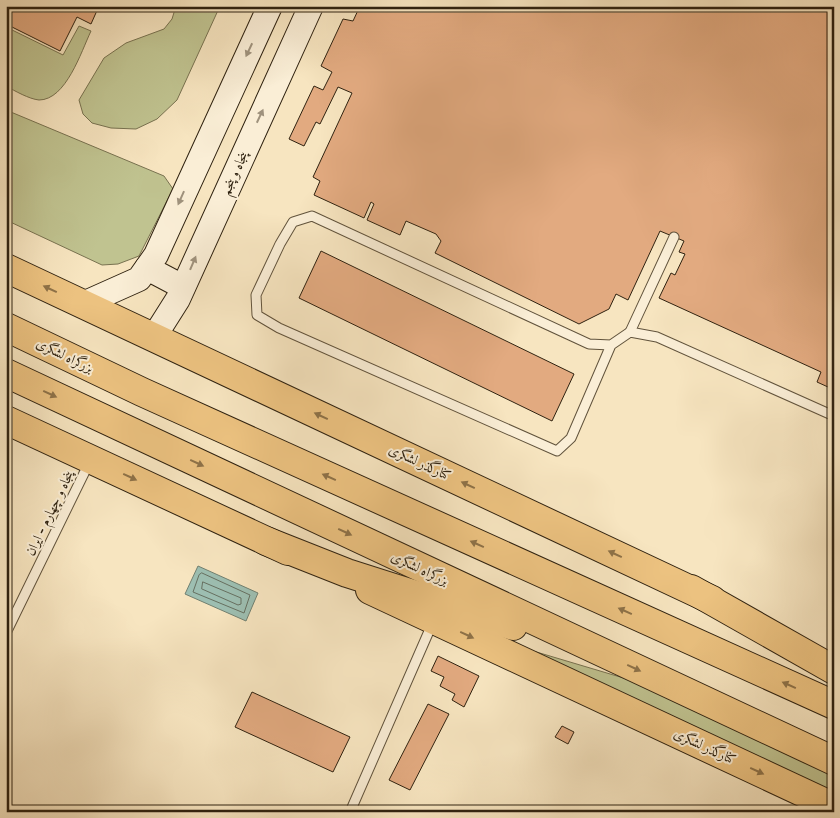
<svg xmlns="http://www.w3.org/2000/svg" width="840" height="818" viewBox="0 0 840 818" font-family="'IM FELL English',Amiri,serif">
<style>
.green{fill:#c0c390;stroke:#787250}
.water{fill:#9dbfb2;stroke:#718071}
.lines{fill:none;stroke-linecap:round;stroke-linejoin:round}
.shore{stroke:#667061;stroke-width:1}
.building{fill:#e2aa80;stroke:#2f2210}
.lane-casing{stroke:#61533c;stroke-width:11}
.secondary-casing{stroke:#2f2210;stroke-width:26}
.primary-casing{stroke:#2f2210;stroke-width:30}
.highway-casing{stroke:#2f2210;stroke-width:30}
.lane{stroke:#faeed6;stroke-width:9}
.secondary{stroke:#faeed6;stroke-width:24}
.primary{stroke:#ecc280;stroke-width:28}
.highway{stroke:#ecc280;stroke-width:28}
.oneway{fill:#9f927d}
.oneway2{fill:#8e7248}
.labels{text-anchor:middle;stroke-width:4;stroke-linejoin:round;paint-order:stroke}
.street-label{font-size:14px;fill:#2f2210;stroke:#faeed6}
</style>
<rect width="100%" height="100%" fill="#f7e5c0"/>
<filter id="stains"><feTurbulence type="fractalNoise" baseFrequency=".004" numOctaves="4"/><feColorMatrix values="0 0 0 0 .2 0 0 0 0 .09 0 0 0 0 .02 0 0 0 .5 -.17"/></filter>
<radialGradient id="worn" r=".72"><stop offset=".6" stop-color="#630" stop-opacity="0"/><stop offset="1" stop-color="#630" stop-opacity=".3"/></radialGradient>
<!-- green -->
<g class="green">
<path d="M 176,6 L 220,6 L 177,100 L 157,119 L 136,129 L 111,128 L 92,123 L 83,114 L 79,100 L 104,58 L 126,43 L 164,29 L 172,19 Z"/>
<path d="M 79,26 L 91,31 C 81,52 66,100 39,100 C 29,99 15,91 6,86 L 6,27 L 63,55 Z"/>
<path d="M 6,110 L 164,176 L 173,189 L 139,256 L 118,264 L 102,265 L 6,220 Z"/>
<path d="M 513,645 L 647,685 L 834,772 L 834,795 Z"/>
</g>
<!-- water -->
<path class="water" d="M 198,566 L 258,593 L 246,621 L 185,594 Z"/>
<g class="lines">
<!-- shore -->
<g class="shore">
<path d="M 202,573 L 250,595 L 244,613 L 193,592 L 199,575 Z"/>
<path d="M 203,582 L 241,598 L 241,604 L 238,605 L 202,589 Z"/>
</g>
</g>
<!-- building -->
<g class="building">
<path d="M 6,6 L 99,6 L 91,24 L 77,17 L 60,51 L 6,24 Z"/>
<path d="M 360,6 L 834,6 L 834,377 L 828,387 L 817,382 L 821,372 L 659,298 L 671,273 L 675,275 L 685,254 L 679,252 L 684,241 L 660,231 L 628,300 L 616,294 L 609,309 L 579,324 L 435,253 L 441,241 L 436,234 L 406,221 L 400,235 L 367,220 L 374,204 L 371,202 L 364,218 L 314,195 L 320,181 L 313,177 L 352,93 L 338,87 L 320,124 L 316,122 L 304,146 L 289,139 L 314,86 L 323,90 L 332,72 L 321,66 L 343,19 L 353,21 Z"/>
<path d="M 321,251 L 574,374 L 552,421 L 299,298 Z"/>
<path d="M 438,656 L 479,676 L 464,707 L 452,700 L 455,694 L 440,686 L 444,677 L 431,671 Z"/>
<path d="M 252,692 L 350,737 L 333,772 L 235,727 Z"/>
<path d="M 428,704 L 449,714 L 410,790 L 389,780 Z"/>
<path d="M 562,726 L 574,732 L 568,744 L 555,737 Z"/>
</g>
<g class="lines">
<!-- lane casing -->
<g class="lane-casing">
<g id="lane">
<path d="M 630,332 L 674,237"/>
<path d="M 611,345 L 589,344 L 312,216 L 293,222 L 280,244 L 256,295 L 257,315 L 279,328 L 557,451 L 571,438 L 611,345 L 630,332 L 657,337 L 834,416"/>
<path d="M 6,633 L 89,463"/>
<path d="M 350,812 L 433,622"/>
</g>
</g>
<!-- secondary casing -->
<g class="secondary-casing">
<g id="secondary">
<path d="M 147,268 L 183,287"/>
<path d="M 83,304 L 139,279 L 156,255 L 270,6"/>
<path d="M 154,337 L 178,299 L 311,6"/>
</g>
</g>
<!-- primary casing -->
<g class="primary-casing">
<g id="primary">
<path d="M 6,268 L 712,600"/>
<path d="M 6,420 L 288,551"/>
<path d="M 370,590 L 834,807"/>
</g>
</g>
<!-- highway casing -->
<g class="highway-casing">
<g id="highway">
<path d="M 6,327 L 142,392 L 834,705"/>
<path d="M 6,373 L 834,761"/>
<path d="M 266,541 L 347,573 L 513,626"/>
<path d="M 691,589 L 834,670"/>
</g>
</g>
<!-- lane -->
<use href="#lane" class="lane"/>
<!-- secondary -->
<use href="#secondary" class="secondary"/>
<!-- primary -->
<use href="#primary" class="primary"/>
<!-- highway -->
<use href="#highway" class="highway"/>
</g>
<!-- one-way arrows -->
<defs><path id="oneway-solid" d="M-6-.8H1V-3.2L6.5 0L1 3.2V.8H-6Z" transform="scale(1.25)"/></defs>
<g class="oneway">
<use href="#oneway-solid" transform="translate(249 50) rotate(115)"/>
<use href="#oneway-solid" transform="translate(260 116) rotate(-65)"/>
<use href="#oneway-solid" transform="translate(181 198) rotate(114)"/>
<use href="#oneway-solid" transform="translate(193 263) rotate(-67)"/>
</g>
<g class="oneway2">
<use href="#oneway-solid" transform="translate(50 289) rotate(-155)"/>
<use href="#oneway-solid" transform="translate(50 394) rotate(25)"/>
<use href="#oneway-solid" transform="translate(321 416) rotate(-155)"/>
<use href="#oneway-solid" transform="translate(197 463) rotate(25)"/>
<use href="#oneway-solid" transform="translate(130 477) rotate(25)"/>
<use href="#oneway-solid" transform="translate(329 477) rotate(-156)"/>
<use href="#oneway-solid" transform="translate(468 485) rotate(-155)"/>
<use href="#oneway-solid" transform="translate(345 532) rotate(25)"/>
<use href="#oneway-solid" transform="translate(477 544) rotate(-156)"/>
<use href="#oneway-solid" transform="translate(615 554) rotate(-155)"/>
<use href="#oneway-solid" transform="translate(625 611) rotate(-156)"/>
<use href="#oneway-solid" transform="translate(467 635) rotate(25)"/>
<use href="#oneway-solid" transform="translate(634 668) rotate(25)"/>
<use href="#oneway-solid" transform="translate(789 685) rotate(-156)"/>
<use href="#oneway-solid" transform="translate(757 771) rotate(25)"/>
</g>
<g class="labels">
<!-- street labels -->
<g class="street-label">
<text transform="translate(234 173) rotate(-65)" y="5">پنجاه و پنجم</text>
<text transform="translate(65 355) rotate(26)" y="5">بزرگراه لشگری</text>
<text transform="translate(420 462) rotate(25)" y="5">کنارگذر لشگری</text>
<text transform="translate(49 513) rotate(-64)" y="5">پنجاه و چهارم - ایران</text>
<text transform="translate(420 568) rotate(25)" y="5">بزرگراه لشگری</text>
<text transform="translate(705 746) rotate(25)" y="5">کنارگذر لشگری</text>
</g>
</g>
<!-- margin -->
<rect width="840" height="818" fill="none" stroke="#f7e5c0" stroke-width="25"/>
<rect x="8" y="8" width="825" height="803" fill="none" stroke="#2f2210" stroke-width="2.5"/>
<rect x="12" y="12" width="815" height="793" fill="none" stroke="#2f2210"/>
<rect width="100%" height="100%" filter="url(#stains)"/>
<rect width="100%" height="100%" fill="url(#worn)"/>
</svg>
